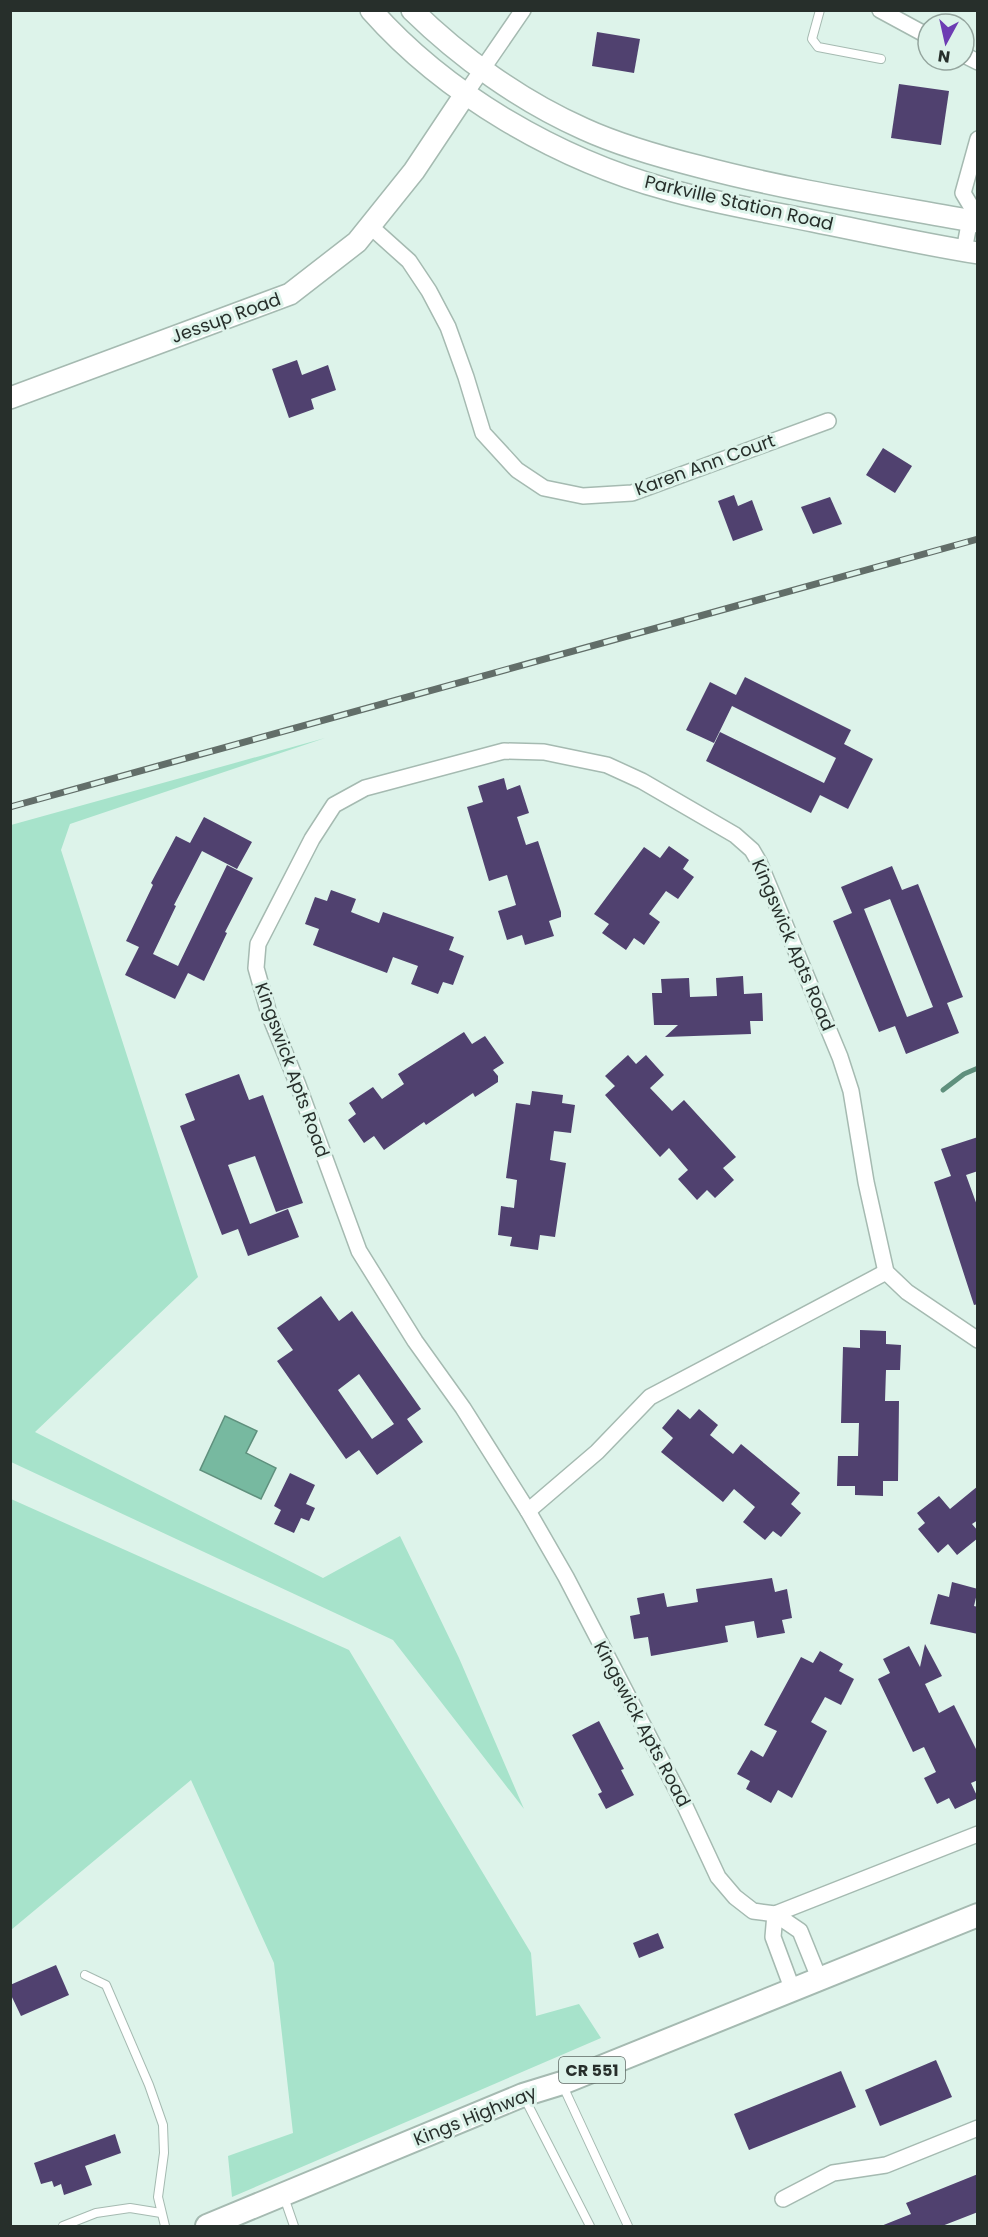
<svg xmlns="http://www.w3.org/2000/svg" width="988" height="2237" viewBox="0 0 988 2237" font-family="Poppins,sans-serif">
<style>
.green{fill:#a7e3cb}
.water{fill:#77b9a0;stroke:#5f907d;stroke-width:1.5}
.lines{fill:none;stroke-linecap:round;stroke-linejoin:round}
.stream{stroke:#5f907d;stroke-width:5}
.building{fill:#50416f;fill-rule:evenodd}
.lane-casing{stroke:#a5bab1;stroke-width:10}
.street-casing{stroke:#a5bab1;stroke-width:18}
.secondary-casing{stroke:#a5bab1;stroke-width:24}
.primary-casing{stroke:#a5bab1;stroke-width:26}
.lane{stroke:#fff;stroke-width:8}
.street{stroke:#fff;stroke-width:15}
.secondary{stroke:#fff;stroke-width:21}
.primary{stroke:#fff;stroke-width:22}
.rail-casing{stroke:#626e69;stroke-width:7}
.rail{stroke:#ddf3ea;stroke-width:4.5;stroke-dasharray:14;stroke-linecap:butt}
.labels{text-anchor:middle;stroke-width:6;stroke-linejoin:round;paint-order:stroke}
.shield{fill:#ddf3ea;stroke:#5e6a64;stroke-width:1.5}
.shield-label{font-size:16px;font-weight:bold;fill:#272f2b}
.street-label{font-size:18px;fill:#272f2b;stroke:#ddf3ea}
</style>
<rect width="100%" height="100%" fill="#ddf3ea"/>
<!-- green -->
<g class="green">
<path d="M 325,738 L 70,824 L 61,850 L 198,1277 L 35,1432 L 323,1578 L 400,1536 L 459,1658 L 524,1809 L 393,1640 L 11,1462 L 11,825 Z"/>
<path d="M 11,1499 L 349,1650 L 531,1953 L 536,2016 L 579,2004 L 601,2038 L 232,2197 L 228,2156 L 293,2133 L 274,1963 L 191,1780 L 11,1930 Z"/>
</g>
<!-- water -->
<path class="water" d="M 225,1416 L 257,1431 L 246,1453 L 276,1468 L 261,1499 L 200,1470 Z"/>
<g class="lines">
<!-- stream -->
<path class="stream" d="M 943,1090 L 964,1074 L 978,1068"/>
</g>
<!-- building -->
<g class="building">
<path d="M 597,32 L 640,39 L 634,73 L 592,66 Z"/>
<path d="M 899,84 L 949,91 L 941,145 L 891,138 Z"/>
<path d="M 297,360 L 302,375 L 328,365 L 336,390 L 311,399 L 314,409 L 289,418 L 272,369 Z"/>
<path d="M 883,448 L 912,466 L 895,493 L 866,475 Z"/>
<path d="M 734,495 L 738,506 L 752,500 L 763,530 L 733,541 L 718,501 Z"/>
<path d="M 830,497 L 842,524 L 813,534 L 801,507 Z"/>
<path d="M 745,677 L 851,730 L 844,744 L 873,759 L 848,809 L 820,795 L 811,813 L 706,761 L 720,732 L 824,783 L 836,758 L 732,706 L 714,743 L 686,730 L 710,682 L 736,695 Z"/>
<path d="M 504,778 L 507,790 L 520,785 L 529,813 L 517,817 L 526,845 L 538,841 L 561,912 L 561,917 L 549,921 L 554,936 L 525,945 L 522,935 L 507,940 L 498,911 L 516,905 L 507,875 L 489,881 L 467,807 L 483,802 L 478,786 Z"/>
<path d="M 204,817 L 252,842 L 237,869 L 202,851 L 174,905 L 176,906 L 153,954 L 178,966 L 227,865 L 253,878 L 225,932 L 227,933 L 204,981 L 188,973 L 175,999 L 125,975 L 139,947 L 126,941 L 153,885 L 151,883 L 176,836 L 190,843 Z"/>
<path d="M 669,846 L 689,860 L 683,869 L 694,877 L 678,899 L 666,891 L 649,914 L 660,922 L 644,945 L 634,938 L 626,950 L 602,933 L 609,924 L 594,914 L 644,847 L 660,858 Z"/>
<path d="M 892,866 L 902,890 L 918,884 L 963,997 L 947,1003 L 959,1033 L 906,1054 L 895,1026 L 879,1032 L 833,921 L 852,913 L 841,887 ZM 890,899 L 933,1007 L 907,1017 L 864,909 Z"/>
<path d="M 331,890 L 356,899 L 351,912 L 379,923 L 383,912 L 454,937 L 449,950 L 464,956 L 453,985 L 443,982 L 438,994 L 411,984 L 418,966 L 393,957 L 387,973 L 313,945 L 319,929 L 305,924 L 315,897 L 327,901 Z"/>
<path d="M 743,976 L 744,994 L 762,993 L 763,1021 L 750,1021 L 751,1034 L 665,1037 L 678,1025 L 654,1025 L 652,993 L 662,993 L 661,979 L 689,978 L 690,997 L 717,996 L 716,978 Z"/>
<path d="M 464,1032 L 472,1044 L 485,1036 L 504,1063 L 493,1070 L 498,1076 L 498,1082 L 475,1097 L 473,1093 L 426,1125 L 424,1122 L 384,1150 L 374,1136 L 364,1143 L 348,1120 L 356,1114 L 349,1103 L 373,1087 L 382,1099 L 404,1084 L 398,1074 Z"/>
<path d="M 628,1055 L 636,1064 L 646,1055 L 664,1075 L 650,1088 L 672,1111 L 684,1100 L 736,1157 L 723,1168 L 734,1180 L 715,1198 L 707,1190 L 697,1200 L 678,1179 L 688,1170 L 669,1148 L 660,1157 L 605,1095 L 615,1086 L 605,1076 Z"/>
<path d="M 239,1074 L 249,1100 L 263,1095 L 303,1203 L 276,1212 L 255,1156 L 228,1165 L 250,1224 L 288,1209 L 299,1237 L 248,1256 L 238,1229 L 222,1235 L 180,1126 L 195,1120 L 185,1094 Z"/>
<path d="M 532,1091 L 563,1095 L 562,1103 L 575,1105 L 571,1133 L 554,1131 L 550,1160 L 566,1163 L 555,1237 L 540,1235 L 538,1250 L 510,1246 L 512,1237 L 498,1235 L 501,1206 L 514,1208 L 517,1180 L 506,1178 L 516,1103 L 530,1105 Z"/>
<path d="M 978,1137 L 978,1171 L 966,1175 L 978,1208 L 978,1304 L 974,1305 L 934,1182 L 951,1176 L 941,1149 Z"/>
<path d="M 321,1296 L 339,1321 L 352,1311 L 421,1409 L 407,1419 L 423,1442 L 377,1475 L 359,1450 L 346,1459 L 277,1361 L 293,1350 L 277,1328 ZM 359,1374 L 394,1424 L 372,1439 L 338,1390 Z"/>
<path d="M 860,1330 L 886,1331 L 886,1344 L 901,1345 L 900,1370 L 886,1370 L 885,1401 L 899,1401 L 898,1481 L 883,1481 L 883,1496 L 855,1495 L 855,1486 L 837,1486 L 838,1456 L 858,1456 L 859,1423 L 841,1423 L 843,1347 L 860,1348 Z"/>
<path d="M 678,1409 L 690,1419 L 699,1409 L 718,1425 L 710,1435 L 733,1454 L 741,1444 L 800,1493 L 791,1504 L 801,1513 L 781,1537 L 773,1531 L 765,1540 L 743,1522 L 755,1507 L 734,1489 L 723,1502 L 661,1452 L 673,1438 L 662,1428 Z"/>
<path d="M 290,1473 L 315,1485 L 306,1504 L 315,1508 L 309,1521 L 301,1518 L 294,1533 L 274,1524 L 281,1510 L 274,1506 Z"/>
<path d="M 978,1486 L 978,1520 L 972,1524 L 978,1531 L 978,1538 L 957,1555 L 948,1544 L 938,1553 L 918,1529 L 925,1523 L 917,1513 L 939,1496 L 950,1509 Z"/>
<path d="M 772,1578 L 775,1592 L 787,1589 L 792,1618 L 782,1620 L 785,1633 L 757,1638 L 754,1621 L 725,1626 L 728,1642 L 651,1656 L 648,1637 L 634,1639 L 630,1616 L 640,1614 L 637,1598 L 664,1593 L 667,1607 L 698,1602 L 696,1589 Z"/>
<path d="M 952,1582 L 978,1589 L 974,1606 L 978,1607 L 978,1634 L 930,1624 L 938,1594 L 949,1597 Z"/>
<path d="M 925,1644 L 942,1676 L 925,1684 L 939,1713 L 954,1705 L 978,1753 L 978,1780 L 971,1783 L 978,1798 L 955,1809 L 949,1798 L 937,1804 L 924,1778 L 936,1772 L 924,1747 L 913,1752 L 878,1679 L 890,1673 L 883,1659 L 909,1646 L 920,1667 Z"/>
<path d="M 820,1651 L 843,1664 L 839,1671 L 854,1679 L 841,1705 L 825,1697 L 811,1722 L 827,1731 L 792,1798 L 778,1790 L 771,1803 L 746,1789 L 750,1781 L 737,1774 L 751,1750 L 763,1757 L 777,1731 L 764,1725 L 801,1657 L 813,1663 Z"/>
<path d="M 599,1721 L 624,1769 L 621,1770 L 634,1795 L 606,1809 L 598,1794 L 602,1792 L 572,1735 Z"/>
<path d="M 658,1933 L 664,1948 L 639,1958 L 633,1943 Z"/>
<path d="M 56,1965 L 69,1995 L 21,2016 L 10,1993 L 10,1985 Z"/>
<path d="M 936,2060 L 952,2097 L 880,2126 L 865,2090 Z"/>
<path d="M 841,2071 L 856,2107 L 749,2150 L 734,2114 Z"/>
<path d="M 115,2134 L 121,2153 L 85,2166 L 92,2185 L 64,2195 L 61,2184 L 54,2187 L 52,2181 L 41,2184 L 34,2163 Z"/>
<path d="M 978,2174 L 978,2212 L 942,2226 L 881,2226 L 911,2214 L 906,2203 Z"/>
</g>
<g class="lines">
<!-- lane casing -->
<g class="lane-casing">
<g id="lane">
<path d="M 820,10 L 812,39 L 818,47 L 881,59"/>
<path d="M 85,1975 L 106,1985 L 149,2085 L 163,2125 L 164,2153 L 158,2197 L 165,2226"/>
<path d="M 562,2084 L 628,2226"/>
<path d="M 524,2097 L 590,2226"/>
<path d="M 284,2197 L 294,2226"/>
<path d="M 63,2226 L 96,2213 L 130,2208 L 161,2213"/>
</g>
</g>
<!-- street casing -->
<g class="street-casing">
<g id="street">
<path d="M 880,10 L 928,36"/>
<path d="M 964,55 L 978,62"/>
<path d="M 466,93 L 523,10"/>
<path d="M 370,226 L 409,261 L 429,291 L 448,327 L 466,377 L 483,433 L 517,470 L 544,488 L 583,496 L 632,493 L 828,421"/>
<path d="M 964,251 L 972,208 L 963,193 L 978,139"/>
<path d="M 978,1340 L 907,1292 L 886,1272 L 866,1182 L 851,1091 L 840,1057 L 759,862 L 752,850 L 735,835 L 642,781 L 607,765 L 544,752 L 504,751 L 365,788 L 334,805 L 312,839 L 258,944 L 256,968 L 269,1014 L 298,1085 L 359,1251 L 415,1341 L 463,1408 L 528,1511 L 566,1577 L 684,1804 L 718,1877 L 735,1897 L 753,1911 L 775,1914 L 978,1834"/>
<path d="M 528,1511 L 597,1452 L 650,1397 L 886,1272"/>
<path d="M 792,1988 L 773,1937 L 775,1914 L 800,1931 L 819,1978"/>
<path d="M 783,2199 L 833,2173 L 886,2165 L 978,2128"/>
</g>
</g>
<!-- secondary casing -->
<g class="secondary-casing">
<g id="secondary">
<path d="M 371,10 C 446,95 558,159 666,189 C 714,203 764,211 813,221 C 868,232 922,244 978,253"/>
<path d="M 412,10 C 461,58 521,101 584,129 C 621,146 661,157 701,167 C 792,191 885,205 978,222"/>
<path d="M 10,398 L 290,294 L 357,242 L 414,171 L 466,93"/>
</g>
</g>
<!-- primary casing -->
<g class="primary-casing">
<path id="primary" d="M 207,2226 L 523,2095 L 562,2083 L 978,1915"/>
</g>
<!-- lane -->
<use href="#lane" class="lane"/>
<!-- street -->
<use href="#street" class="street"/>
<!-- secondary -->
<use href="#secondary" class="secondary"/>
<!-- primary -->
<use href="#primary" class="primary"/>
<!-- rail casing -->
<g class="rail-casing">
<path id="rail" d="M 10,807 L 978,539"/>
</g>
<!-- rail -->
<use href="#rail" class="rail"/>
</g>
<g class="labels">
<!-- shield labels -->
<rect class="shield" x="559" y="2057" width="66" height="26" rx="4.5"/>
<g class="shield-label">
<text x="592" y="2076">CR 551</text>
</g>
<!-- street labels -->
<g class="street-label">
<text transform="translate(739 203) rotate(13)" y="6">Parkville Station Road</text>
<text transform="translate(226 318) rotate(-20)" y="6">Jessup Road</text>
<text transform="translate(705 465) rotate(-20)" y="6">Karen Ann Court</text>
<text transform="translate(793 945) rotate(67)" y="6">Kingswick Apts Road</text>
<text transform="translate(292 1070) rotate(70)" y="6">Kingswick Apts Road</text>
<text transform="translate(642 1724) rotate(62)" y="6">Kingswick Apts Road</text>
<text transform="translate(475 2116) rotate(-22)" y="6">Kings Highway</text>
</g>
</g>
<!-- border -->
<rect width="988" height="2237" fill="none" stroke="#272f2b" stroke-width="24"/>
<!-- north arrow -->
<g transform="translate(946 42) rotate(188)"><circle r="28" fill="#ddf3ea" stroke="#94a59e" stroke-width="1.5"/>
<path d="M0-4.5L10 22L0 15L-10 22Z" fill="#6d3cb3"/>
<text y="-9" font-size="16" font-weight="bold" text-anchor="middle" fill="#272f2b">N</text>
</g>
</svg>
